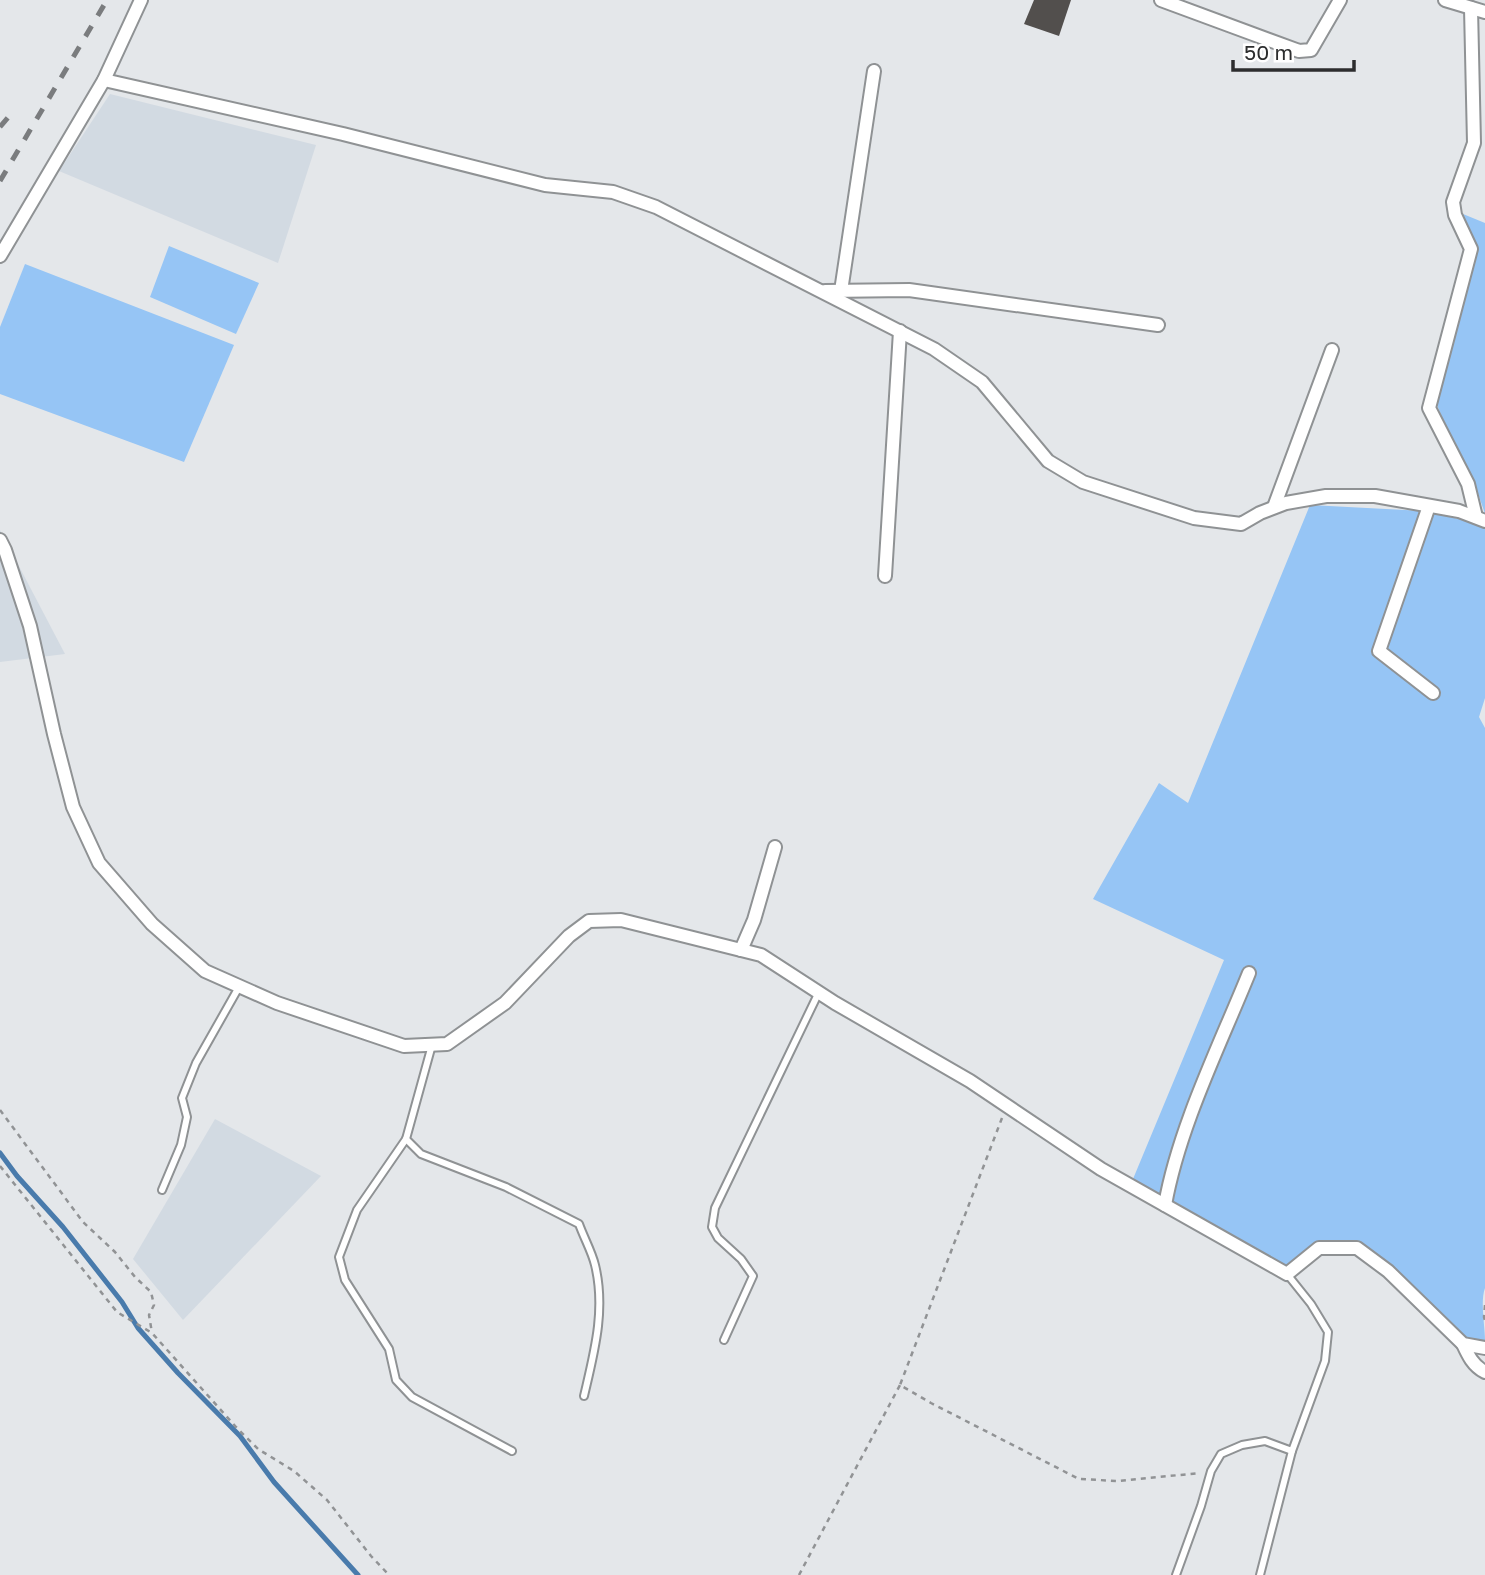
<svg xmlns="http://www.w3.org/2000/svg" width="1485" height="1575" viewBox="0 0 1485 1575" font-family="'Golos Text',sans-serif">
<style>
.built{fill:#d2dae2}
.green{fill:#96c5f5}
.lines{fill:none;stroke-linecap:round;stroke-linejoin:round}
.stream{stroke:#497bac;stroke-width:5}
.building{fill:#524f4d}
.lane-casing{stroke:#8f9294;stroke-width:10}
.street-casing{stroke:#8f9294;stroke-width:16}
.path{stroke:#919395;stroke-width:2.5;stroke-dasharray:5 5;stroke-linecap:butt}
.lane{stroke:#fff;stroke-width:6}
.street{stroke:#fff;stroke-width:12}
.rail{stroke:#7a7c7e;stroke-width:5;stroke-dasharray:12 12;stroke-linecap:butt}
</style>
<rect width="100%" height="100%" fill="#e4e7ea"/>
<!-- built -->
<g class="built">
<path d="M 110,94 L 316,145 L 278,263 L 59,171 Z"/>
<path d="M 0,530 L 65,654 L 0,662 Z"/>
<path d="M 215,1119 L 321,1176 L 183,1320 L 133,1259 Z"/>
</g>
<!-- green -->
<g class="green">
<path d="M 1463,214 L 1485,223 L 1485,514 C 1479,495 1471,475 1462,456 C 1454,439 1444,423 1437,405 L 1478,249 Z"/>
<path d="M 169,246 L 259,283 L 236,334 L 150,297 Z"/>
<path d="M 25,264 L 234,345 L 184,462 L 0,394 L 0,327 Z"/>
<path d="M 1310,505 L 1424,511 L 1485,525 L 1485,698 L 1479,717 L 1485,728 L 1485,1288 C 1480,1301 1485,1326 1485,1341 L 1462,1337 L 1393,1267 L 1364,1247 L 1319,1243 L 1281,1271 L 1133,1179 L 1224,960 L 1093,899 L 1159,783 L 1188,803 Z"/>
</g>
<g class="lines">
<!-- stream -->
<path class="stream" d="M 0,1153 L 17,1176 L 63,1227 L 122,1302 L 138,1328 L 178,1373 L 240,1436 L 274,1482 L 358,1575"/>
</g>
<!-- building -->
<path class="building" d="M 1034,0 L 1071,0 L 1059,36 L 1024,24 Z"/>
<g class="lines">
<!-- lane casing -->
<g class="lane-casing">
<g id="lane">
<path d="M 432,1045 L 406,1139 L 421,1154 L 506,1187 L 579,1224 C 584,1238 592,1252 595,1265 C 606,1310 594,1353 584,1396"/>
<path d="M 406,1139 L 357,1210 L 339,1257 L 345,1280 L 389,1349 L 396,1380 L 412,1397 L 512,1451"/>
<path d="M 162,1190 L 181,1145 L 187,1117 L 182,1098 L 196,1063 L 239,987"/>
<path d="M 724,1340 L 753,1276 L 741,1259 L 718,1238 L 712,1227 L 715,1208 L 819,992"/>
<path d="M 1176,1575 L 1201,1506 L 1211,1471 L 1221,1454 L 1242,1445 L 1265,1441 L 1292,1451"/>
<path d="M 1260,1575 L 1292,1451 L 1325,1361 L 1328,1332 L 1311,1304 L 1287,1274"/>
</g>
</g>
<!-- street casing -->
<g class="street-casing">
<g id="street">
<path d="M 1161,0 L 1299,51 L 1311,50 L 1340,0"/>
<path d="M 1445,0 L 1485,12"/>
<path d="M 1471,8 L 1474,143 L 1453,202 L 1455,215 L 1471,249 L 1429,408 L 1468,484 L 1476,517"/>
<path d="M 104,80 L 343,134 L 545,185 L 613,192 L 656,207 L 934,349 L 982,382 L 1048,461 L 1083,482 L 1194,518 L 1241,524 L 1260,513 L 1286,503 L 1326,496 L 1375,496 L 1459,511 L 1485,521"/>
<path d="M 0,256 L 104,80 L 141,0"/>
<path d="M 825,291 L 909,290 L 1158,325"/>
<path d="M 841,291 L 874,71"/>
<path d="M 1429,506 L 1379,651 L 1433,693"/>
<path d="M 1274,507 L 1332,350"/>
<path d="M 0,540 L 5,550 L 30,626 L 54,734 L 73,807 L 99,863 L 152,924 L 205,971 L 277,1003 L 404,1046 L 447,1044 L 505,1003 L 569,936 L 589,921 L 621,920 L 761,955 L 835,1003 L 970,1081 L 1101,1169 L 1287,1274 L 1319,1248 L 1357,1248 L 1388,1271 L 1463,1344 L 1485,1348"/>
<path d="M 885,576 L 900,331"/>
<path d="M 741,950 L 754,920 L 775,847"/>
<path d="M 1165,1205 C 1179,1127 1219,1047 1249,973"/>
<path d="M 1463,1344 C 1468,1355 1473,1366 1485,1372"/>
</g>
</g>
<!-- path -->
<g class="path">
<path d="M 0,1110 L 83,1222 L 115,1252 L 135,1277 L 151,1292 L 154,1305 L 149,1315 L 152,1333"/>
<path d="M 1002,1118 L 900,1385 L 931,1403 L 1079,1479 L 1118,1481 L 1200,1473"/>
<path d="M 0,1166 L 117,1312 L 152,1333 L 236,1427 L 258,1449 L 294,1471 L 327,1500 L 371,1556 L 389,1575"/>
<path d="M 1485,1305 L 1484,1317 L 1485,1321"/>
<path d="M 799,1575 L 900,1385"/>
</g>
<!-- lane -->
<use href="#lane" class="lane"/>
<!-- street -->
<use href="#street" class="street"/>
<!-- rail -->
<g class="rail">
<path d="M 0,127 L 15,109"/>
<path d="M 0,181 L 107,0"/>
</g>
</g>
<!-- scale -->
<path d="M1233 60v10h121v-10" fill="none" stroke="#2c2d2e" stroke-width="3.5"/>
<text x="1244" y="60" font-size="21" fill="#2c2d2e" stroke="#ffffff" stroke-width="5" paint-order="stroke">50 m</text>
</svg>
